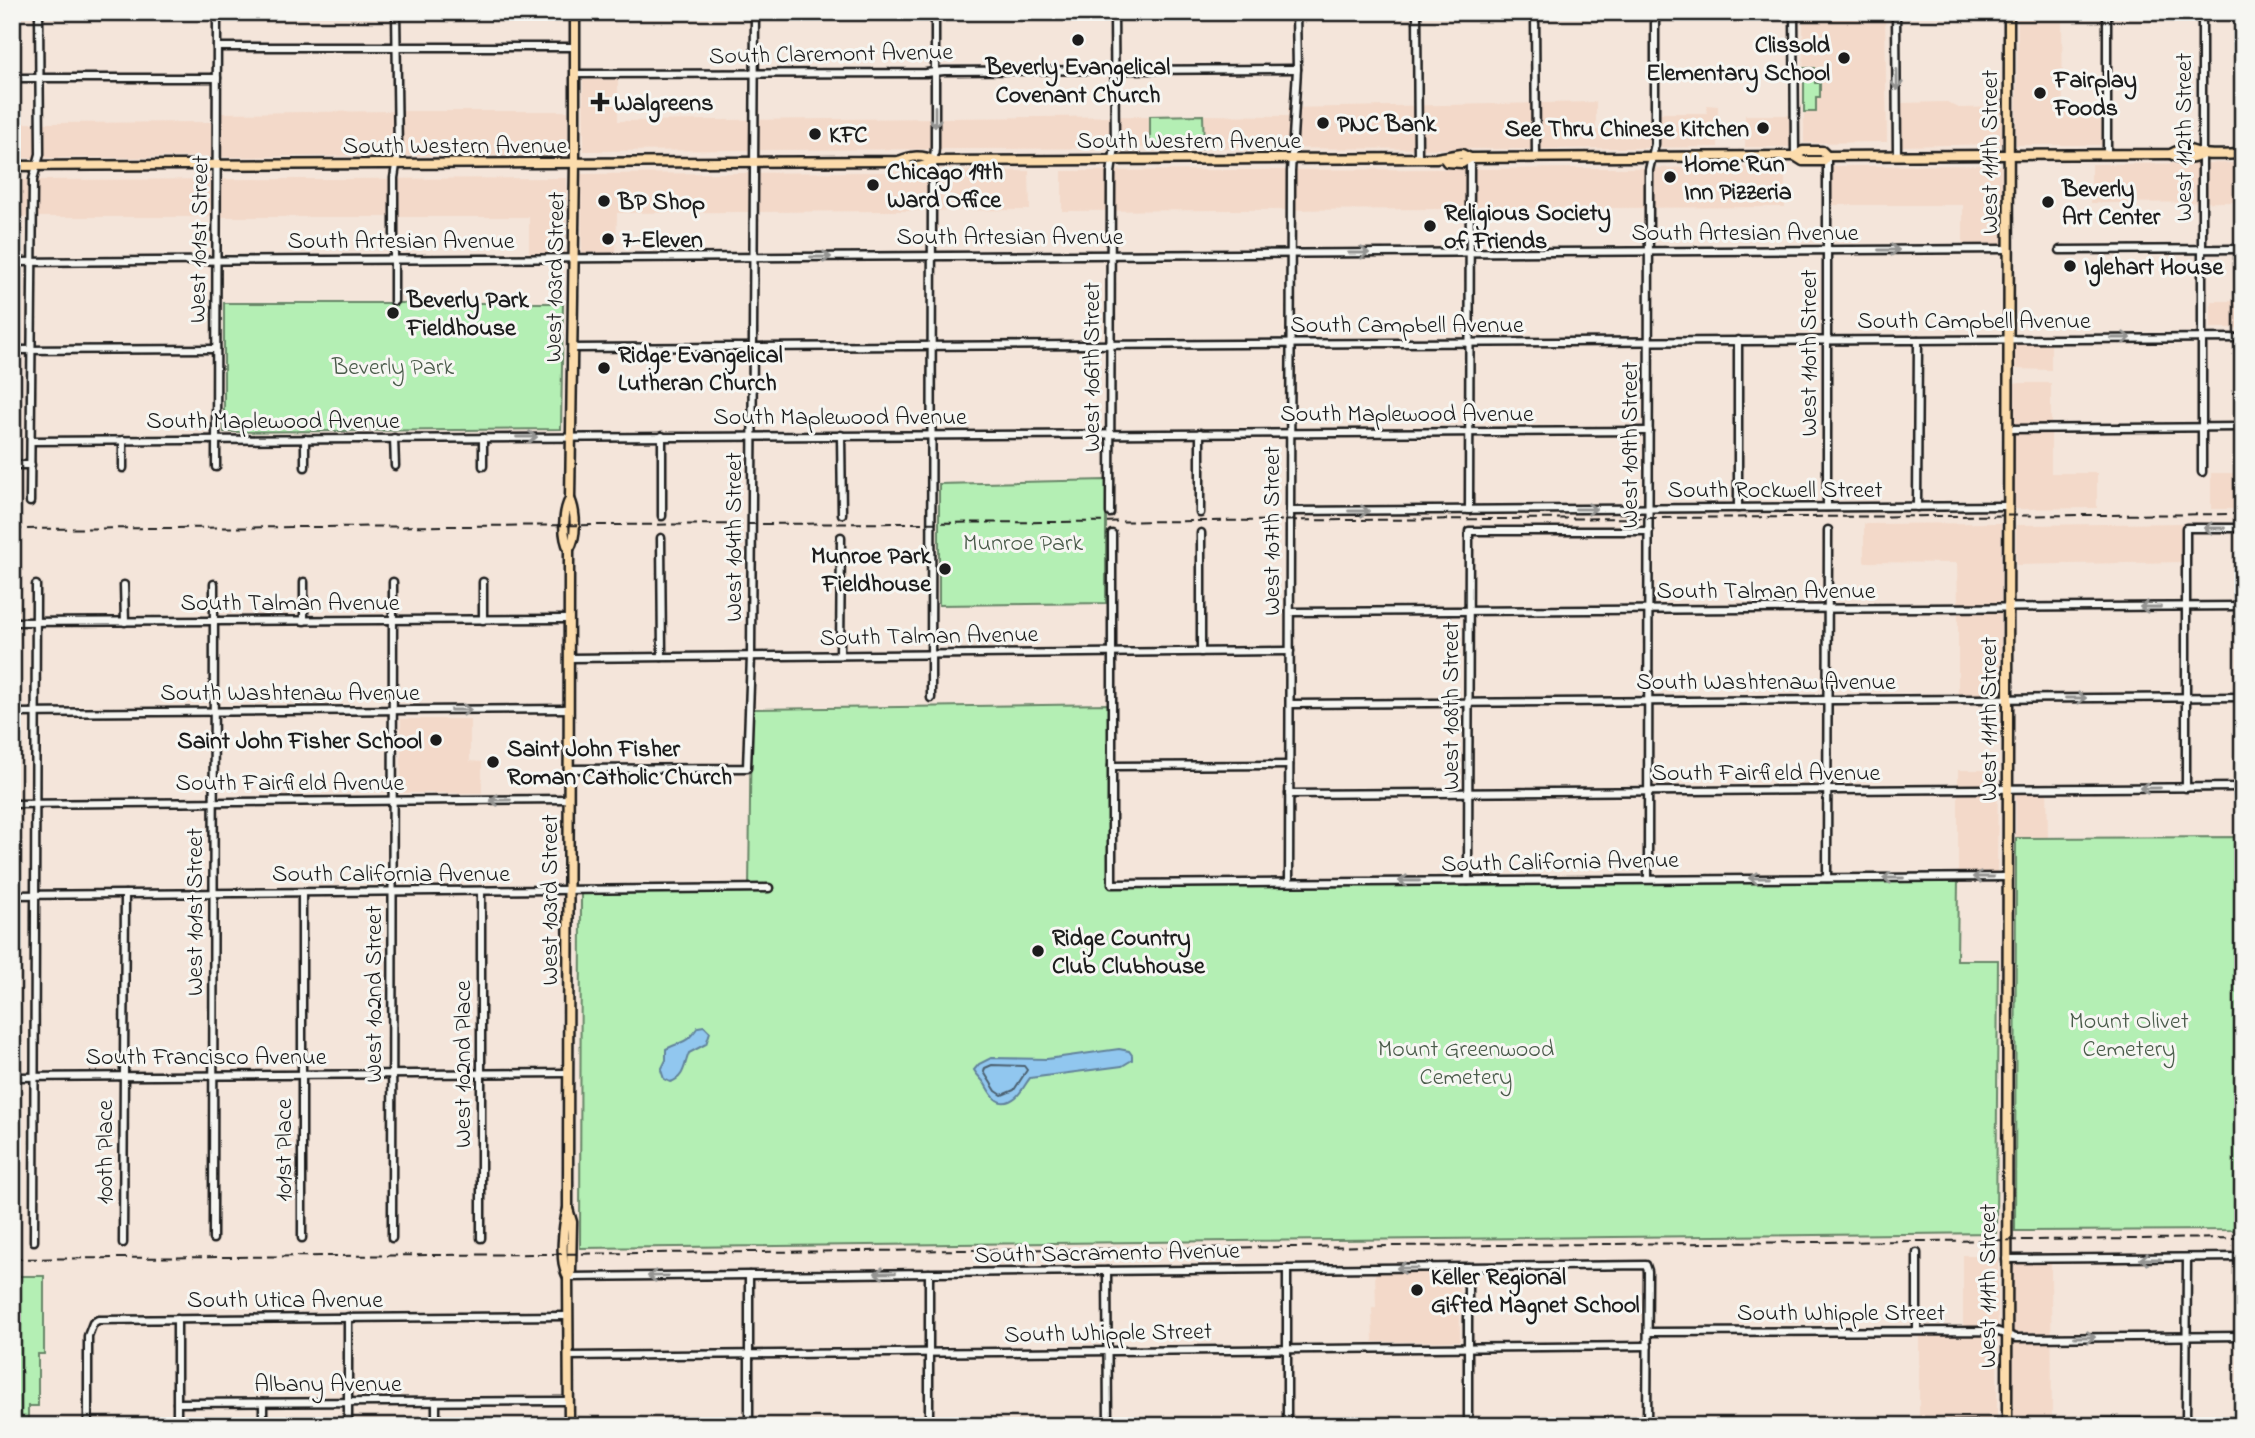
<svg xmlns="http://www.w3.org/2000/svg" width="2255" height="1438" viewBox="0 0 2255 1438" font-family="'Indie Flower',sans-serif">
<style>
.built{fill:#f3d9c9}
.green{fill:#b4efb4;stroke:#688668;stroke-width:2}
.water{fill:#91c7ef;stroke:#62839b;stroke-width:2}
.lines{fill:none;stroke-linecap:round;stroke-linejoin:round}
.shore{stroke:#4b6070;stroke-width:2}
.minor-casing{stroke:#1c1c1c;stroke-width:11}
.major-casing{stroke:#1c1c1c;stroke-width:13}
.minor{stroke:#f6f6f2;stroke-width:6}
.major{stroke:#fcdcac;stroke-width:8}
.rail{stroke:#1c1c1c;stroke-width:2;stroke-dasharray:10 5;stroke-linecap:butt}
.oneway{stroke:#949492}
.poi-dot{fill:#1c1c1c;stroke:#f6f6f2;stroke-width:2.5}
.labels{text-anchor:middle;stroke-width:6;stroke-linejoin:round;paint-order:stroke}
.poi-label{font-size:24px;font-weight:bold;fill:#1c1c1c;stroke:#f6f6f2;text-anchor:start}
.street-label{font-size:24px;fill:#1c1c1c;stroke:#f6f6f2}
.park-label{font-size:24px;fill:#4a5b4a;stroke:#f6f6f2}
</style>
<rect width="100%" height="100%" fill="#f4e5da"/>
<filter id="ink" filterUnits="userSpaceOnUse"><feTurbulence type="fractalNoise" baseFrequency=".0143" numOctaves="2"/><feDisplacementMap in="SourceGraphic" scale="14" xChannelSelector="R" yChannelSelector="G"/><feConvolveMatrix kernelMatrix="1 2 1 2 8 2 1 2 1" color-interpolation-filters="sRGB"/></filter>
<g filter="url(#ink)">
<!-- built -->
<g class="built">
<path d="M 1803,12 L 1885,12 L 1887,142 L 1804,143 Z"/>
<path d="M 2018,12 L 2062,12 L 2063,113 L 2106,113 L 2106,145 L 2016,145 Z"/>
<path d="M 618,79 L 618,121 L 1150,116 L 1150,148 L 584,151 L 583,80 Z"/>
<path d="M 1596,102 L 1596,130 L 1655,129 L 1655,113 L 1707,113 L 1707,105 L 1718,106 L 1718,147 L 1537,149 L 1204,148 L 1203,115 L 1288,116 L 1288,108 Z"/>
<path d="M 1947,102 L 1959,108 L 2004,107 L 2003,144 L 1899,146 L 1898,103 Z"/>
<path d="M 393,111 L 394,156 L 222,157 L 222,113 Z"/>
<path d="M 401,111 L 568,111 L 568,151 L 561,155 L 401,156 Z"/>
<path d="M 1745,115 L 1793,115 L 1794,147 L 1745,147 Z"/>
<path d="M 215,122 L 215,157 L 47,158 L 42,156 L 43,123 Z"/>
<path d="M 12,123 L 35,123 L 36,158 L 12,158 Z"/>
<path d="M 2243,163 L 2243,202 L 2091,203 L 2091,164 Z"/>
<path d="M 2003,165 L 2003,248 L 1963,249 L 1963,205 L 1827,205 L 1828,166 Z"/>
<path d="M 1785,167 L 1785,207 L 1062,211 L 1062,171 Z"/>
<path d="M 1029,171 L 1030,210 L 617,213 L 616,258 L 582,258 L 581,174 Z"/>
<path d="M 567,178 L 565,258 L 529,258 L 529,217 L 12,217 L 12,180 Z"/>
<rect x="2211" y="301" width="32" height="27"/>
<path d="M 2014,342 L 2051,343 L 2051,370 L 2014,369 Z"/>
<path d="M 2014,383 L 2051,383 L 2051,473 L 2097,473 L 2097,508 L 2013,509 Z"/>
<rect x="2211" y="473" width="32" height="36"/>
<path d="M 2001,523 L 2001,604 L 1958,604 L 1957,563 L 1864,562 L 1864,524 Z"/>
<path d="M 2187,523 L 2187,562 L 2016,565 L 2016,525 Z"/>
<path d="M 1958,612 L 2001,612 L 2001,694 L 1958,695 Z"/>
<path d="M 401,719 L 470,719 L 470,761 L 482,762 L 482,793 L 401,793 Z"/>
<path d="M 1958,770 L 1998,770 L 1997,880 L 1958,879 Z"/>
<path d="M 2016,786 L 2047,786 L 2048,838 L 2016,838 Z"/>
<path d="M 1963,1255 L 1998,1255 L 1997,1426 L 1919,1425 L 1919,1331 L 1963,1330 Z"/>
<path d="M 2013,1262 L 2051,1263 L 2052,1426 L 2013,1426 Z"/>
<path d="M 1375,1271 L 1459,1271 L 1460,1341 L 1373,1342 L 1372,1308 L 1376,1308 Z"/>
</g>
<!-- green -->
<g class="green">
<path d="M 1804,68 L 1815,68 L 1815,83 L 1820,83 L 1820,97 L 1816,97 L 1816,112 L 1804,112 Z"/>
<path d="M 1203,115 L 1204,148 L 1150,148 L 1150,116 Z"/>
<path d="M 224,303 L 563,303 L 561,429 L 224,432 Z"/>
<path d="M 1106,480 L 1106,603 L 939,605 L 939,484 Z"/>
<path d="M 1110,704 L 1110,885 L 1958,879 L 1957,960 L 1998,960 L 1996,1233 L 580,1248 L 581,892 L 749,891 L 751,709 Z"/>
<path d="M 2243,837 L 2243,1230 L 2015,1231 L 2016,838 Z"/>
<path d="M 12,1276 L 44,1276 L 44,1354 L 38,1354 L 38,1406 L 28,1406 L 28,1426 L 12,1426 Z"/>
</g>
<!-- water -->
<g class="water">
<path d="M 704,1026 L 710,1032 L 706,1044 L 689,1053 C 684,1064 685,1078 670,1082 L 664,1079 L 661,1070 L 666,1060 L 666,1049 C 684,1040 685,1045 698,1027 Z"/>
<path d="M 1119,1049 L 1129,1051 L 1132,1055 L 1132,1060 L 1122,1066 L 1030,1078 C 1025,1084 1022,1092 1016,1097 C 1000,1110 992,1097 985,1084 C 982,1079 977,1076 974,1070 L 979,1064 L 991,1058 L 1047,1059 Z"/>
</g>
<g class="lines">
<!-- shore -->
<path class="shore" d="M 992,1065 L 1024,1066 L 1027,1070 L 1014,1090 L 1002,1095 L 996,1091 L 984,1072 L 985,1068 Z"/>
<!-- minor casing -->
<g class="minor-casing">
<g id="minor">
<path d="M 1417,12 L 1418,158"/>
<path d="M 1535,12 L 1536,158"/>
<path d="M 1794,12 L 1795,156"/>
<path d="M 1896,12 L 1897,155"/>
<path d="M 2107,12 L 2107,154"/>
<path d="M 2202,12 L 2202,472"/>
<path d="M 217,47 L 575,47"/>
<path d="M 575,74 L 926,73 L 944,71 L 1297,69"/>
<path d="M 12,78 L 217,78"/>
<path d="M 2060,250 L 2243,249"/>
<path d="M 12,262 L 2008,249"/>
<path d="M 394,301 L 394,178 L 398,153 L 396,12"/>
<path d="M 572,348 L 2243,338"/>
<path d="M 12,350 L 216,349"/>
<path d="M 2008,429 L 2243,427"/>
<path d="M 1200,433 L 1200,513"/>
<path d="M 841,435 L 842,514"/>
<path d="M 662,436 L 662,516"/>
<path d="M 394,438 L 395,466"/>
<path d="M 31,441 L 1649,431"/>
<path d="M 12,465 L 31,465"/>
<path d="M 483,466 L 483,438"/>
<path d="M 216,467 L 217,12"/>
<path d="M 305,467 L 305,439"/>
<path d="M 123,468 L 123,440"/>
<path d="M 30,502 L 33,180 L 40,154 L 39,12"/>
<path d="M 1827,507 L 1827,156"/>
<path d="M 1917,507 L 1918,340"/>
<path d="M 1738,508 L 1738,340"/>
<path d="M 1469,510 L 1470,158"/>
<path d="M 1290,511 L 2008,506"/>
<path d="M 1110,513 L 1111,173 L 1115,147 L 1114,12"/>
<path d="M 1112,534 L 1112,884 L 2007,877"/>
<path d="M 661,538 L 662,657"/>
<path d="M 304,582 L 304,621"/>
<path d="M 483,582 L 483,620"/>
<path d="M 124,585 L 125,622"/>
<path d="M 1290,612 L 2243,606"/>
<path d="M 12,622 L 569,619"/>
<path d="M 1201,652 L 1201,533"/>
<path d="M 840,655 L 841,537"/>
<path d="M 569,658 L 1290,651"/>
<path d="M 931,698 L 932,177 L 935,148 L 935,12"/>
<path d="M 1290,704 L 2243,697"/>
<path d="M 12,713 L 569,709"/>
<path d="M 1112,766 L 1289,765"/>
<path d="M 569,769 L 747,768 L 751,656 L 755,12"/>
<path d="M 2186,788 L 2186,528 L 2243,528"/>
<path d="M 1289,794 L 2243,787"/>
<path d="M 12,804 L 569,799"/>
<path d="M 1827,878 L 1828,530"/>
<path d="M 1648,879 L 1649,170 L 1655,144 L 1655,12"/>
<path d="M 1468,881 L 1469,531 L 1649,531"/>
<path d="M 1289,882 L 1291,172 L 1297,69 L 1296,12"/>
<path d="M 302,893 L 302,1238"/>
<path d="M 12,895 L 769,888"/>
<path d="M 12,1077 L 568,1073"/>
<path d="M 392,1238 L 393,582"/>
<path d="M 481,1238 L 481,891"/>
<path d="M 213,1239 L 214,584"/>
<path d="M 34,1241 L 36,585"/>
<path d="M 123,1243 L 125,894"/>
<path d="M 2006,1259 L 2243,1257"/>
<path d="M 1107,1271 L 1108,1426"/>
<path d="M 568,1277 L 1646,1265 L 1648,1271 L 1647,1426"/>
<path d="M 1917,1330 L 1917,1253"/>
<path d="M 1648,1332 L 1996,1331 L 2016,1338 L 2243,1336"/>
<path d="M 568,1356 L 1648,1346"/>
<path d="M 177,1403 L 569,1401"/>
<path d="M 2059,1423 L 2243,1422"/>
<path d="M 2186,1424 L 2187,1258"/>
<path d="M 88,1426 L 88,1336 L 93,1323 L 98,1320 L 568,1316"/>
<path d="M 177,1426 L 177,1319"/>
<path d="M 263,1426 L 263,1403"/>
<path d="M 348,1426 L 348,1317"/>
<path d="M 436,1426 L 436,1402"/>
<path d="M 749,1426 L 749,1275"/>
<path d="M 929,1426 L 929,1273"/>
<path d="M 1287,1426 L 1287,1269"/>
<path d="M 1468,1426 L 1468,1267"/>
<path d="M 1892,1426 L 2050,1424"/>
</g>
</g>
<!-- major casing -->
<g class="major-casing">
<g id="major">
<path d="M 2171,154 C 2182,161 2192,160 2203,154"/>
<path d="M 1795,156 L 1803,161 L 1823,161 L 1827,156"/>
<path d="M 1444,158 L 1447,162 L 1462,163 L 1470,158"/>
<path d="M 899,161 C 911,169 921,169 934,161"/>
<path d="M 12,166 L 899,161 C 911,156 922,154 934,161 L 1436,158 L 1462,154 L 1470,158 L 1785,156 L 1795,156 L 1803,151 L 1822,151 L 1827,156 L 2171,154 C 2187,145 2189,151 2203,154 C 2215,156 2231,154 2243,154"/>
<path d="M 569,549 C 577,537 576,512 570,499"/>
<path d="M 568,1209 L 572,1222 L 571,1271 L 568,1277 L 569,1426"/>
<path d="M 568,1277 C 559,1263 563,1225 568,1209 L 569,549 C 562,536 563,512 570,499 L 575,163 L 575,12"/>
<path d="M 2007,1426 L 2009,12"/>
</g>
</g>
<!-- minor -->
<use href="#minor" class="minor"/>
<!-- major -->
<use href="#major" class="major"/>
<!-- rail -->
<g class="rail">
<path d="M 12,529 L 2243,514"/>
<path d="M 12,1259 L 2243,1238"/>
</g>
</g>
<!-- one-way arrows -->
<defs><path id="oneway-shaft" d="M-6 0H5M1.5-3L5.5 0L1.5 3" fill="none" stroke-width="1.6" stroke-linecap="round" stroke-linejoin="round" transform="scale(1.75)"/></defs>
<g class="oneway">
<use href="#oneway-shaft" transform="translate(1897 80) rotate(89)"/>
<use href="#oneway-shaft" transform="translate(935 117) rotate(90)"/>
<use href="#oneway-shaft" transform="translate(1889 250)"/>
<use href="#oneway-shaft" transform="translate(1359 253)"/>
<use href="#oneway-shaft" transform="translate(821 257)"/>
<use href="#oneway-shaft" transform="translate(2121 338)"/>
<use href="#oneway-shaft" transform="translate(527 437)"/>
<use href="#oneway-shaft" transform="translate(1586 509)"/>
<use href="#oneway-shaft" transform="translate(1359 511)"/>
<use href="#oneway-shaft" transform="translate(2214 528) rotate(180)"/>
<use href="#oneway-shaft" transform="translate(2150 607) rotate(180)"/>
<use href="#oneway-shaft" transform="translate(2076 698)"/>
<use href="#oneway-shaft" transform="translate(461 710)"/>
<use href="#oneway-shaft" transform="translate(2150 788) rotate(179)"/>
<use href="#oneway-shaft" transform="translate(500 800) rotate(179)"/>
<use href="#oneway-shaft" transform="translate(1983 877) rotate(180)"/>
<use href="#oneway-shaft" transform="translate(1759 878) rotate(180)"/>
<use href="#oneway-shaft" transform="translate(1893 878) rotate(180)"/>
<use href="#oneway-shaft" transform="translate(1409 881) rotate(180)"/>
<use href="#oneway-shaft" transform="translate(2150 1259) rotate(180)"/>
<use href="#oneway-shaft" transform="translate(1407 1268) rotate(179)"/>
<use href="#oneway-shaft" transform="translate(885 1273) rotate(179)"/>
<use href="#oneway-shaft" transform="translate(658 1276) rotate(179)"/>
<use href="#oneway-shaft" transform="translate(2085 1337)"/>
</g>
</g>
<!-- markers -->
<g class="poi-dot">
<circle cx="1078" cy="40" r="7"/>
<circle cx="1844" cy="58" r="7"/>
<circle cx="2040" cy="93" r="7"/>
<path d="M596.5 91.5h7v7h7v7h-7v7h-7v-7h-7v-7h7z"/>
<circle cx="1323" cy="123" r="7"/>
<circle cx="1763" cy="128" r="7"/>
<circle cx="815" cy="134" r="7"/>
<circle cx="1670" cy="177" r="7"/>
<circle cx="873" cy="185" r="7"/>
<circle cx="604" cy="201" r="7"/>
<circle cx="2048" cy="202" r="7"/>
<circle cx="1430" cy="226" r="7"/>
<circle cx="608" cy="239" r="7"/>
<circle cx="2070" cy="266" r="7"/>
<circle cx="393" cy="313" r="7"/>
<circle cx="604" cy="368" r="7"/>
<circle cx="945" cy="569" r="7"/>
<circle cx="436" cy="740" r="7"/>
<circle cx="493" cy="762" r="7"/>
<circle cx="1038" cy="951" r="7"/>
<circle cx="1417" cy="1290" r="7"/>
</g>
<g class="labels">
<!-- poi labels -->
<g class="poi-label">
<text x="1830" y="52" text-anchor="end">Clissold<tspan x="1830" dy="28">Elementary School</tspan></text>
<text x="1078" y="74" text-anchor="middle">Beverly Evangelical<tspan x="1078" dy="28">Covenant Church</tspan></text>
<text x="2054" y="87">Fairplay<tspan x="2054" dy="28">Foods</tspan></text>
<text x="614" y="110">Walgreens</text>
<text x="1337" y="131">PNC Bank</text>
<text x="1749" y="136" text-anchor="end">See Thru Chinese Kitchen</text>
<text x="829" y="142">KFC</text>
<text x="1684" y="171">Home Run<tspan x="1684" dy="28">Inn Pizzeria</tspan></text>
<text x="887" y="179">Chicago 19th<tspan x="887" dy="28">Ward Office</tspan></text>
<text x="2062" y="196">Beverly<tspan x="2062" dy="28">Art Center</tspan></text>
<text x="618" y="209">BP Shop</text>
<text x="1444" y="220">Religious Society<tspan x="1444" dy="28">of Friends</tspan></text>
<text x="622" y="247">7-Eleven</text>
<text x="2084" y="274">Iglehart House</text>
<text x="407" y="307">Beverly Park<tspan x="407" dy="28">Fieldhouse</tspan></text>
<text x="618" y="362">Ridge Evangelical<tspan x="618" dy="28">Lutheran Church</tspan></text>
<text x="931" y="563" text-anchor="end">Munroe Park<tspan x="931" dy="28">Fieldhouse</tspan></text>
<text x="422" y="748" text-anchor="end">Saint John Fisher School</text>
<text x="507" y="756">Saint John Fisher<tspan x="507" dy="28">Roman Catholic Church</tspan></text>
<text x="1052" y="945">Ridge Country<tspan x="1052" dy="28">Club Clubhouse</tspan></text>
<text x="1431" y="1284">Keller Regional<tspan x="1431" dy="28">Gifted Magnet School</tspan></text>
</g>
<!-- street labels -->
<g class="street-label">
<text transform="translate(831 53) rotate(-1)" y="8">South Claremont Avenue</text>
<text transform="translate(2183 137) rotate(-90)" y="8">West 112th Street</text>
<text x="1189" y="148">South Western Avenue</text>
<text x="455" y="153">South Western Avenue</text>
<text transform="translate(1989 152) rotate(-90)" y="8">West 111th Street</text>
<text x="1745" y="240">South Artesian Avenue</text>
<text x="1010" y="244">South Artesian Avenue</text>
<text transform="translate(198 239) rotate(-89)" y="8">West 101st Street</text>
<text x="401" y="248">South Artesian Avenue</text>
<text transform="translate(554 277) rotate(-89)" y="8">West 103rd Street</text>
<text x="1974" y="328">South Campbell Avenue</text>
<text x="1407" y="332">South Campbell Avenue</text>
<text transform="translate(1808 353) rotate(-90)" y="8">West 110th Street</text>
<text transform="translate(1091 367) rotate(-90)" y="8">West 106th Street</text>
<text x="1407" y="421">South Maplewood Avenue</text>
<text x="840" y="424">South Maplewood Avenue</text>
<text x="273" y="428">South Maplewood Avenue</text>
<text transform="translate(1629 445) rotate(-90)" y="8">West 109th Street</text>
<text x="1775" y="497">South Rockwell Street</text>
<text transform="translate(1271 531) rotate(-90)" y="8">West 107th Street</text>
<text transform="translate(733 537) rotate(-90)" y="8">West 104th Street</text>
<text x="1766" y="598">South Talman Avenue</text>
<text x="290" y="610">South Talman Avenue</text>
<text transform="translate(929 635) rotate(-1)" y="8">South Talman Avenue</text>
<text x="1766" y="689">South Washtenaw Avenue</text>
<text x="290" y="700">South Washtenaw Avenue</text>
<text transform="translate(1450 706) rotate(-90)" y="8">West 108th Street</text>
<text transform="translate(1988 719) rotate(-90)" y="8">West 111th Street</text>
<text x="1766" y="780">South Fairfield Avenue</text>
<text x="290" y="790">South Fairfield Avenue</text>
<text transform="translate(1560 861) rotate(-1)" y="8">South California Avenue</text>
<text x="391" y="881">South California Avenue</text>
<text transform="translate(549 900) rotate(-90)" y="8">West 103rd Street</text>
<text transform="translate(194 912) rotate(-90)" y="8">West 101st Street</text>
<text transform="translate(373 994) rotate(-90)" y="8">West 102nd Street</text>
<text x="206" y="1064">South Francisco Avenue</text>
<text transform="translate(462 1064) rotate(-90)" y="8">West 102nd Place</text>
<text transform="translate(283 1150) rotate(-90)" y="8">101st Place</text>
<text transform="translate(104 1152) rotate(-90)" y="8">100th Place</text>
<text transform="translate(1107 1252) rotate(-1)" y="8">South Sacramento Avenue</text>
<text transform="translate(1987 1286) rotate(-90)" y="8">West 111th Street</text>
<text x="285" y="1307">South Utica Avenue</text>
<text x="1841" y="1320">South Whipple Street</text>
<text transform="translate(1108 1332) rotate(-1)" y="8">South Whipple Street</text>
<text x="328" y="1391">Albany Avenue</text>
</g>
<!-- park labels -->
<g class="park-label">
<text x="393" y="374">Beverly Park</text>
<text x="1023" y="550">Munroe Park</text>
<text x="2129" y="1028">Mount Olivet<tspan x="2129" dy="28">Cemetery</tspan></text>
<text x="1466" y="1056">Mount Greenwood<tspan x="1466" dy="28">Cemetery</tspan></text>
</g>
</g>
<!-- margin -->
<rect width="2255" height="1438" fill="none" stroke="#f6f6f2" stroke-width="42"/>
<rect x="21" y="21" width="2213" height="1396" fill="none" stroke="#1c1c1c" stroke-width="2.5" filter="url(#ink)"/>
</svg>
